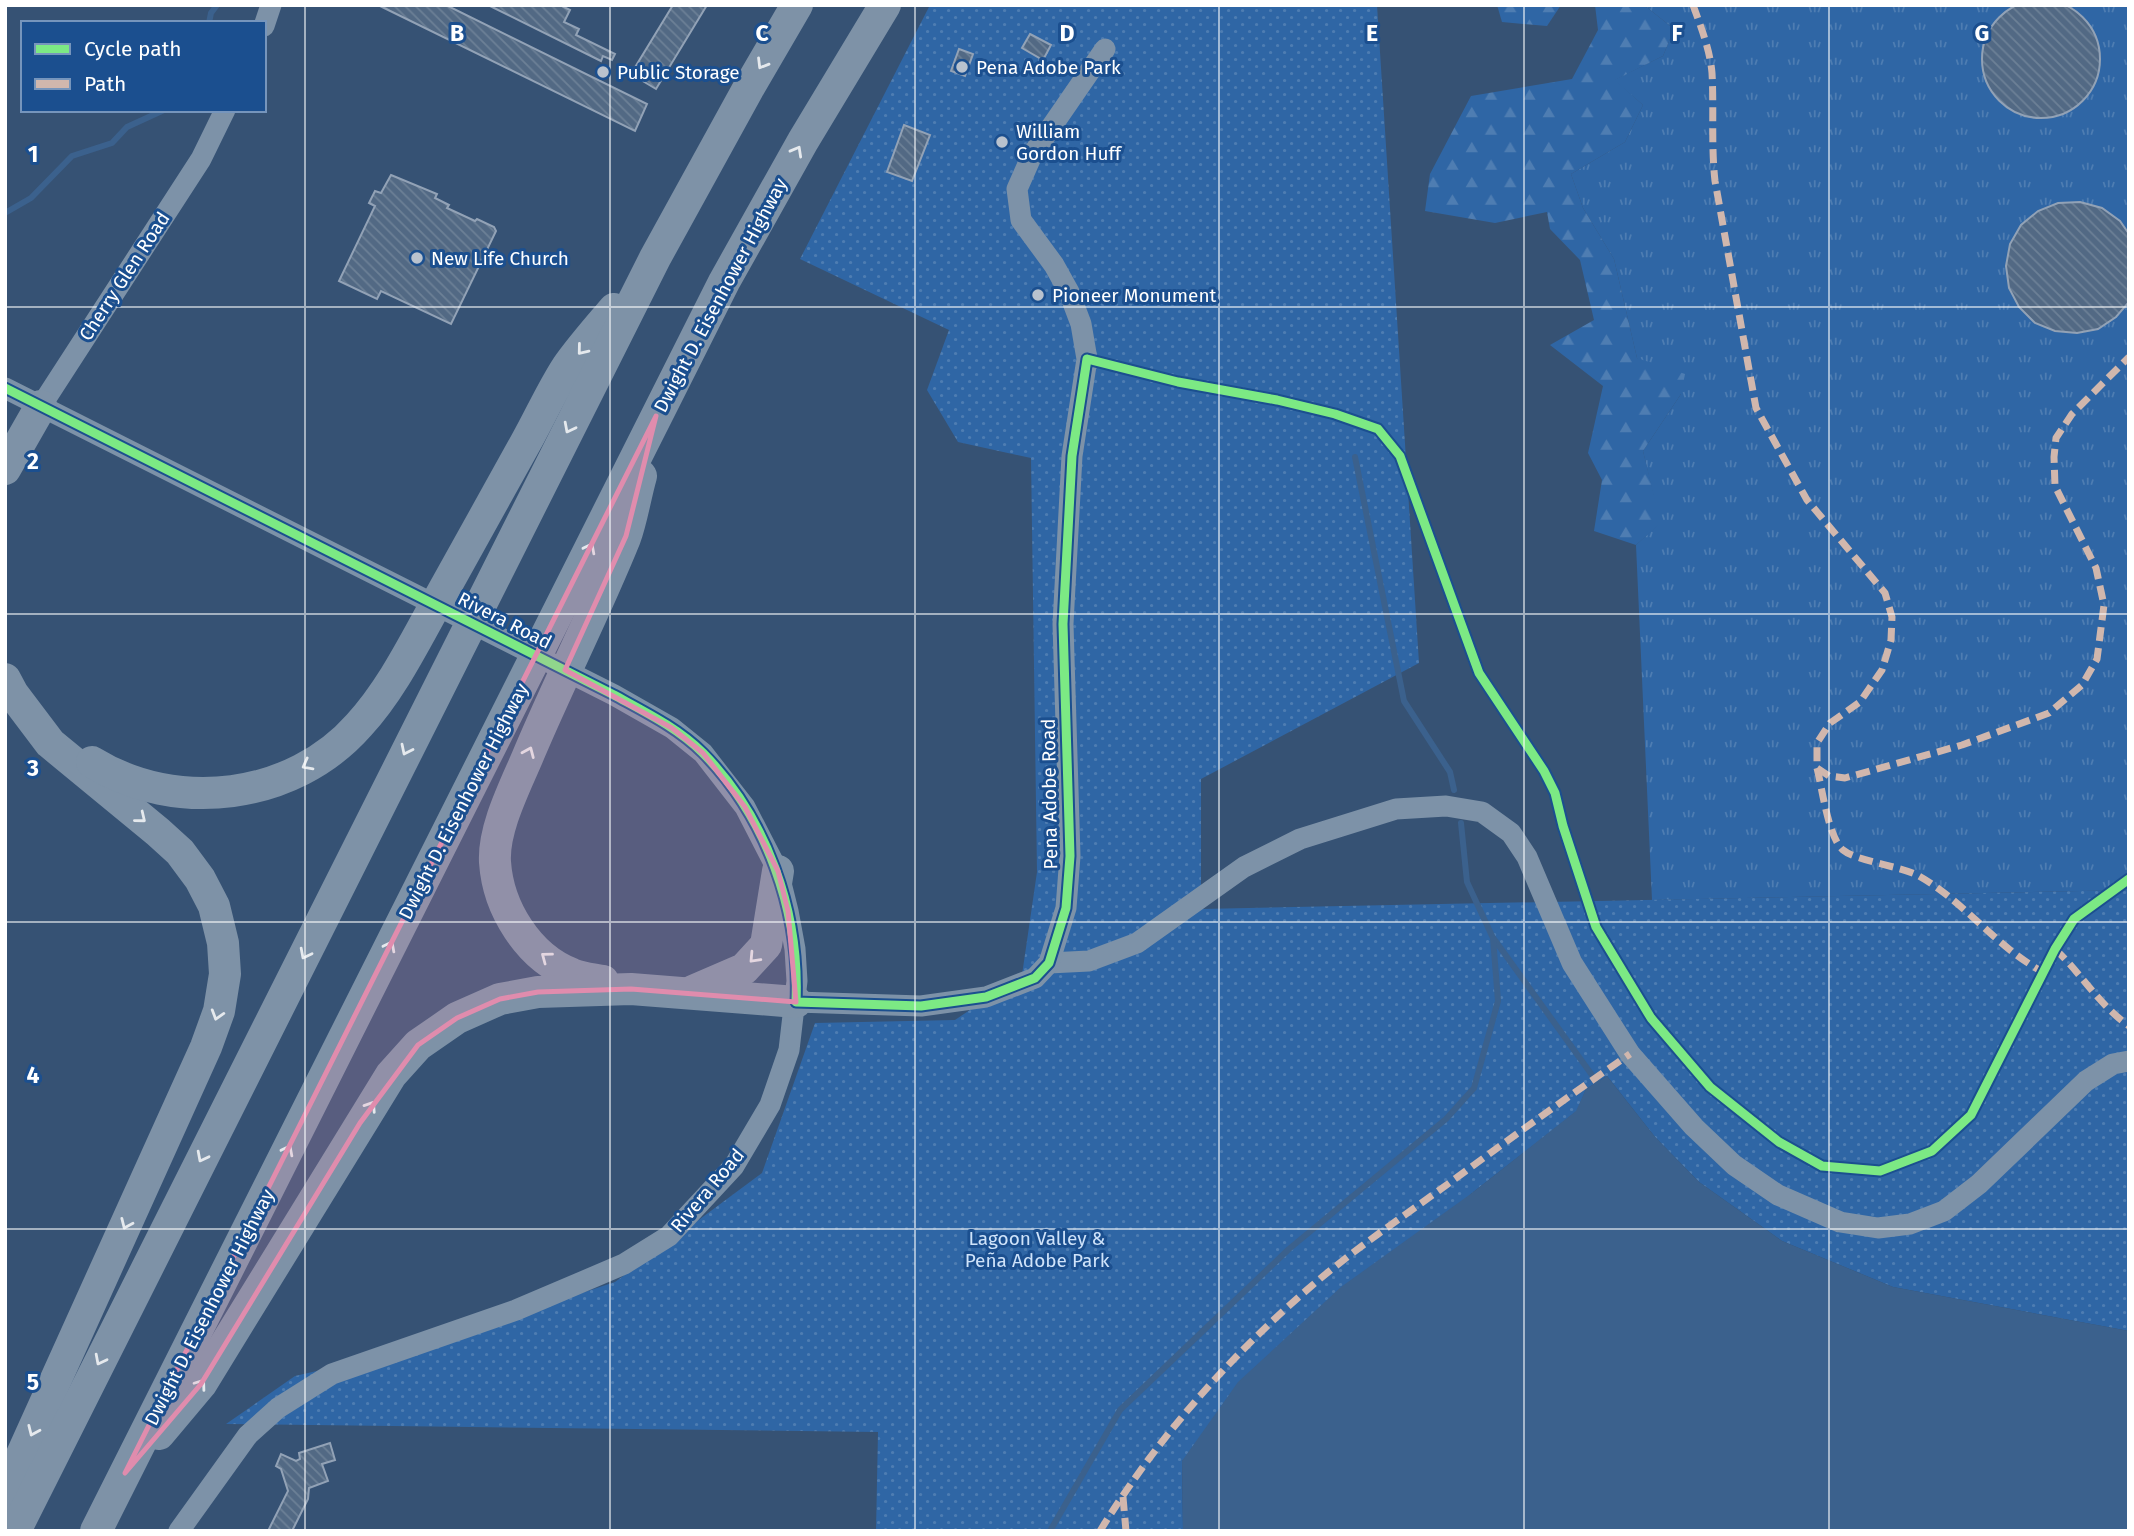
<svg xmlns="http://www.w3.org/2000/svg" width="2134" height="1536" viewBox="0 0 2134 1536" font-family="'Fira Sans',sans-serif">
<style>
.grass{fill:url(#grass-tufts)}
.forest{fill:url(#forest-firs)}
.park{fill:url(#park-dots)}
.water{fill:#3b618d}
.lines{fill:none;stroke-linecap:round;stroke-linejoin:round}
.stream{stroke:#3b618d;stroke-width:6}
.building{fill:url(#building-back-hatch);stroke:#92a2b6;stroke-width:2}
.minor{stroke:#7d92a8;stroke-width:21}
.highway{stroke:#7e92a7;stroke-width:32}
.quiet{stroke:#d1b7ad;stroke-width:7;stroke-dasharray:14 7;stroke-linecap:butt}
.cycleway-casing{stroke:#1b4f8f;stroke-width:13}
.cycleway{stroke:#7ce984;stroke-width:9}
.oneway{stroke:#e5e9ed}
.marked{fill:#e08cad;fill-opacity:0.2;stroke:#e08cad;stroke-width:5;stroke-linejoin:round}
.grid{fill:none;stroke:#fff;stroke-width:2;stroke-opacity:0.55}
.poi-dot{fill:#b9c2ce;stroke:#1b4f8f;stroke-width:2.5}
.labels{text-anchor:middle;stroke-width:6;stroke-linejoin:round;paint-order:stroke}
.poi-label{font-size:19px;fill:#fff;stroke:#1b4f8f;text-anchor:start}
.street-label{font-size:19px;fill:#fff;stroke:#1b4f8f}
.park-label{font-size:19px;fill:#cfe3fa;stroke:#1b4f8f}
.grid-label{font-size:23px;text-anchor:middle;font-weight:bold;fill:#fff;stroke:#1b4f8f;stroke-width:6;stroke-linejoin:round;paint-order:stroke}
</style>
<defs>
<pattern id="grass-tufts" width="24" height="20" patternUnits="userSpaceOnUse" patternTransform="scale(1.75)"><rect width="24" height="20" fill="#2f66a5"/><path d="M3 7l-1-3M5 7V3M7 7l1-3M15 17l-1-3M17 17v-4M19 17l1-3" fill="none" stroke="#4e7db2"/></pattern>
<pattern id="forest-firs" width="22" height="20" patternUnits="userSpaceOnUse" patternTransform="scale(1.75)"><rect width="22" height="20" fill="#2f66a5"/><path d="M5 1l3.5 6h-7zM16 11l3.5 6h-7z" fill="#4e7db2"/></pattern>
<pattern id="park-dots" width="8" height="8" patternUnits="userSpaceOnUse" patternTransform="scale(1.75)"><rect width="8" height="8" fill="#2f66a5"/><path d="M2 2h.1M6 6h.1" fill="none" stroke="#4e7db2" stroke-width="1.8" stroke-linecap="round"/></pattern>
<pattern id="building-back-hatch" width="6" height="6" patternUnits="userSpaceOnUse" patternTransform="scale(1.75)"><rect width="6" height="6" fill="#526984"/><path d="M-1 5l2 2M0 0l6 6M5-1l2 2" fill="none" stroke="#6c8096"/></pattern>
</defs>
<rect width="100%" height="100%" fill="#365274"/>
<!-- grass -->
<path class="grass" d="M 1644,5 L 2129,5 L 2129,890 L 1652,900 L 1636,545 L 1660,523 L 1643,451 L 1681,394 L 1637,358 L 1614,259 L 1583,208 L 1571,174 L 1625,142 L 1643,105 L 1614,80 L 1663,56 L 1674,29 Z"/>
<!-- forest -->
<g class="forest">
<path d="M 1497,5 L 1561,5 L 1547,26 L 1502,22 Z"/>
<path d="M 1595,5 L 1644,5 L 1674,29 L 1663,56 L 1615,80 L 1643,105 L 1625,142 L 1571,174 L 1583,208 L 1614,259 L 1637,358 L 1685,374 L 1681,394 L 1643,451 L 1661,523 L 1636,545 L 1594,531 L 1602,480 L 1588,453 L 1603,386 L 1550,345 L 1594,320 L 1580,260 L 1550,229 L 1547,212 L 1495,223 L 1425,211 L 1430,174 L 1471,96 L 1572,79 L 1598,30 Z"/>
</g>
<!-- park -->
<path class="park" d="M 930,5 L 1377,5 L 1419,663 L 1201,779 L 1201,909 L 2129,890 L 2129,1331 L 1893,1287 L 1782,1241 L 1699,1182 L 1655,1137 L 1607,1076 L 1586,1089 L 1577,1111 L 1472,1193 L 1182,1461 L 1183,1531 L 876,1531 L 878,1432 L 226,1424 L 295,1376 L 408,1350 L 615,1282 L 762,1173 L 815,1023 L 955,1020 L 1022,975 L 1037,872 L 1031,458 L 958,442 L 927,390 L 949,330 L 800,259 Z"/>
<!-- water -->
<path class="water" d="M 1607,1076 L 1655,1137 L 1699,1182 L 1782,1241 L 1893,1287 L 2129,1331 L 2129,1531 L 1183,1531 L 1182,1461 L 1238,1382 L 1341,1287 L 1472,1193 L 1576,1111 L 1586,1089 Z"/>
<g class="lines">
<!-- stream -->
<g class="stream">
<path d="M 209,23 L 211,13 L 217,5"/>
<path d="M 5,213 L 31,198 L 72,156 L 112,143 L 127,127 L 164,110"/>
<path d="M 1355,457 L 1404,701 L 1450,772 L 1454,790"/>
<path d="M 1494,939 L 1597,1082"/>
<path d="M 1050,1531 L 1120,1410 L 1289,1249 L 1446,1119 L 1474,1088 L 1498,1001 L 1493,938 L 1467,882 L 1461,823"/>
</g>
</g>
<!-- building -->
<g class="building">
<circle cx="2041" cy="59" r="59"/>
<path d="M 378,5 L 446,5 L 647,104 L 635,131 Z"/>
<path d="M 488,5 L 560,5 L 570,10 L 564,22 L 579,29 L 576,35 L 615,54 L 612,60 L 603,56 L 601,61 Z"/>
<path d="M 673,5 L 707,5 L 656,89 L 631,74 Z"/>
<path d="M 1030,34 L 1051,45 L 1043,60 L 1022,48 Z"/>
<path d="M 959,49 L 973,54 L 965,76 L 951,71 Z"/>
<path d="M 904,125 L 930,135 L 912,181 L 887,172 Z"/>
<path d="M 391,175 L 437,194 L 435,198 L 449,205 L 447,208 L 475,221 L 477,219 L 494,227 L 496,231 L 451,324 L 381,291 L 377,299 L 339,281 L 375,206 L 369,203 L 375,191 L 381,193 Z"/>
<path d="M 2080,202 L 2102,208 L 2120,221 L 2129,234 L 2129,302 L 2116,317 L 2098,329 L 2077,333 L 2055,331 L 2035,323 L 2019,307 L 2009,288 L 2006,266 L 2010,244 L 2021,225 L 2038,211 L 2058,203 Z"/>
<path d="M 330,1443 L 335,1460 L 322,1464 L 328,1481 L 309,1488 L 308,1499 L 292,1531 L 268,1531 L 288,1491 L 281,1469 L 276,1466 L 281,1454 L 296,1461 L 300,1459 L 299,1453 Z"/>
</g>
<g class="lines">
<!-- minor -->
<g class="minor">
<path d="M 264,26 L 271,5"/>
<path d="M 5,388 L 614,695 L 672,728 L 703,753 L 745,807 L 778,871 L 788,911 L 795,949 L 797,981 L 789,1050 L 770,1105 L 734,1166 L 669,1236 L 624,1264 L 516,1310 L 332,1374 L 278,1408 L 248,1435 L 179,1531"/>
<path d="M 41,406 L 201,159 L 225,110"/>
<path d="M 1049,963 L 1089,961 L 1137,943 L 1244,867 L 1300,839 L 1396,809 L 1446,806 L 1482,812 L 1511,833 L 1527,857 L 1572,963 L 1630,1054 L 1694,1127 L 1734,1165 L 1778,1195 L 1840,1222 L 1878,1228 L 1910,1224 L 1944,1211 L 1979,1184 L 2086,1081 L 2113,1064 L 2129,1061"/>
<path d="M 796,1002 L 921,1006 L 986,997 L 1035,978 L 1049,963 L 1066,908 L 1070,856 L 1063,624 L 1072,456 L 1087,359 L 1081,324 L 1069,292 L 1054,265 L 1021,220 L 1017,189 L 1032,155 L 1105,49"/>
</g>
<!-- highway -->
<g class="highway">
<path d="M 5,469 L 41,406"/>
<path d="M 5,679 L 13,694 L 50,743 L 158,832 L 180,852 L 200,879 L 214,906 L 223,943 L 225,974 L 219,1011 L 206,1047 L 19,1461 L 9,1519"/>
<path d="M 92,762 C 176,814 293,800 359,725 C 393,688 416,639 441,595 C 469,544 498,493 526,442 C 540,417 552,390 567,367 C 581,347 598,328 614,309"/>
<path d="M 603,981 C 593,979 581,978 572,974 C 528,957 498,908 495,862 C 493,827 517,783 530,751 C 560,680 596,610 625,538 C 632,519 635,497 641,476"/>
<path d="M 693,991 L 744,969 L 766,945 L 778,871"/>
<path d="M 159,1434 L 201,1384 L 391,1075 L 418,1045 L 457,1018 L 500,999 L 538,992 L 631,989 L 796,1002"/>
<path d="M 15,1531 L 655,258 L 748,89 L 797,5"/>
<path d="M 96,1531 L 724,282 L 803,141 L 885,5"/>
</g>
<!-- quiet -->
<g class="quiet">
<path d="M 1693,5 C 1701,27 1710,50 1712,73 C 1714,109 1711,145 1715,181 L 1756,408 L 1807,500 L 1885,593 L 1892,617 L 1891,640 L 1882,670 L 1860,702 L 1830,723 L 1817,743 L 1817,768 L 1829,776 L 1845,778 L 1962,745 L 2049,713 L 2082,685 L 2097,659 L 2104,605 L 2096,568 L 2055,486 L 2054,457 L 2056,438 L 2072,414 L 2129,357"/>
<path d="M 1817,768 C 1822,787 1828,837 1843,850 C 1856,861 1901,866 1919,876 C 1965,902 1996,947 2043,972"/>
<path d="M 2055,949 C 2081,973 2099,1005 2129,1026"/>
<path d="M 1123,1497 L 1126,1531"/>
<path d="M 1100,1531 C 1155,1441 1228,1358 1308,1289 C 1353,1250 1404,1216 1452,1181 C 1511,1138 1570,1095 1630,1054"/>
</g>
<!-- cycleway casing -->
<g class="cycleway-casing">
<path id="cycleway" d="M 5,388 L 614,695 C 645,712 678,728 703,753 C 767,818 800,912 796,1002 L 921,1006 L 986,997 L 1035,978 L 1049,963 L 1066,908 L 1070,856 L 1063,624 L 1072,456 L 1087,359 L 1178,382 L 1277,400 L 1335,414 L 1378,429 L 1400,456 L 1479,673 L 1544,771 L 1555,793 L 1563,826 L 1596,927 L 1651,1018 L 1710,1087 L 1779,1142 L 1822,1166 L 1880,1171 L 1932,1151 L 1971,1115 L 2055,949 L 2074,919 L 2129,879"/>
</g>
<!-- cycleway -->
<use href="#cycleway" class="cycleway"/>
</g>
<!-- one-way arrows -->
<defs><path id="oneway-chevron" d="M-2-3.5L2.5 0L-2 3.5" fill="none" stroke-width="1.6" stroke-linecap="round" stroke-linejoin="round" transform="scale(1.75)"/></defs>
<g class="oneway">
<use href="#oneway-chevron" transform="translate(762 64) rotate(121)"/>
<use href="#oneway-chevron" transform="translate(797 151) rotate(-61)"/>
<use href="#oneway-chevron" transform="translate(582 350) rotate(129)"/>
<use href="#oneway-chevron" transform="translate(569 428) rotate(117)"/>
<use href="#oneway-chevron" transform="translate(590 548) rotate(-63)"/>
<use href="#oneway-chevron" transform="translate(406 750) rotate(116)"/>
<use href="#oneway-chevron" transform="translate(529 752) rotate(-67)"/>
<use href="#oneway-chevron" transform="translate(307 765) rotate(152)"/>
<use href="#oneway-chevron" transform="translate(141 818) rotate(39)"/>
<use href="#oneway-chevron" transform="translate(390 946) rotate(-63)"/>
<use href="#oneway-chevron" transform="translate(305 954) rotate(117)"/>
<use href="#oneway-chevron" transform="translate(546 957) rotate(-143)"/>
<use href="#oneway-chevron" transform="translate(754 958) rotate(133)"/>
<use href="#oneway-chevron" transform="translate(217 1015) rotate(107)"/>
<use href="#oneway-chevron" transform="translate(371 1106) rotate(-57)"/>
<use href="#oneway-chevron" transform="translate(288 1150) rotate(-63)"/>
<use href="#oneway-chevron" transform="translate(202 1157) rotate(117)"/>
<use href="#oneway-chevron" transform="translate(126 1224) rotate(114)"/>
<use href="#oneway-chevron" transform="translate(100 1360) rotate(117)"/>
<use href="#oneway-chevron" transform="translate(201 1384) rotate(-54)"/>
<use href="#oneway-chevron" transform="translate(33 1431) rotate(114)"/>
</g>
<!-- marked area -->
<path class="marked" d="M 656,416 L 626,536 L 565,670 L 672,728 L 703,753 L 745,807 L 778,871 L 788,911 L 796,1002 L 631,989 L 538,992 L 500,999 L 457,1018 L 418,1045 L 360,1123 L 201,1384 L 125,1473 Z"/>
<!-- grid -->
<path class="grid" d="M 305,5 L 305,1531M 610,5 L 610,1531M 915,5 L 915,1531M 1219,5 L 1219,1531M 1524,5 L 1524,1531M 1829,5 L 1829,1531M 5,307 L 2129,307M 5,614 L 2129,614M 5,922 L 2129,922M 5,1229 L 2129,1229"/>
<!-- markers -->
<g class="poi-dot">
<circle cx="962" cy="67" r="7"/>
<circle cx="603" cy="72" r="7"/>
<circle cx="1002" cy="142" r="7"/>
<circle cx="417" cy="258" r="7"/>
<circle cx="1038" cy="295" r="7"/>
</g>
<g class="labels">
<!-- poi labels -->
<g class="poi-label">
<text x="976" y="74">Pena Adobe Park</text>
<text x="617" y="79">Public Storage</text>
<text x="1016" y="138">William<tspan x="1016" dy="22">Gordon Huff</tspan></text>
<text x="431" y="265">New Life Church</text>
<text x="1052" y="302">Pioneer Monument</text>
</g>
<!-- street labels -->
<g class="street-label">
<text transform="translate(124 276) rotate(-57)" y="7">Cherry Glen Road</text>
<text transform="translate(720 295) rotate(-62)" y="7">Dwight D. Eisenhower Highway</text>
<text transform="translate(505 620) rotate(27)" y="7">Rivera Road</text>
<text transform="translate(1049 794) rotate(-91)" y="7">Pena Adobe Road</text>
<text transform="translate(463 801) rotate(-63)" y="7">Dwight D. Eisenhower Highway</text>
<text transform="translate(707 1190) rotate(-50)" y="7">Rivera Road</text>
<text transform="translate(209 1307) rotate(-63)" y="7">Dwight D. Eisenhower Highway</text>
</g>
<!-- park labels -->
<g class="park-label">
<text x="1037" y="1245">Lagoon Valley &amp;<tspan x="1037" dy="22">Peña Adobe Park</tspan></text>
</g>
</g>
<g class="grid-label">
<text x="457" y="41">B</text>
<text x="762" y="41">C</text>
<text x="1067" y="41">D</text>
<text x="1372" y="41">E</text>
<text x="1677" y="41">F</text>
<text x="1982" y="41">G</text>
<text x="33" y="162">1</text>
<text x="33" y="469">2</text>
<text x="33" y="776">3</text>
<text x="33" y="1083">4</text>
<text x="33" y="1390">5</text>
</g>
<!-- border -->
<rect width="2134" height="1536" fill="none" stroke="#ffffff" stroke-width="14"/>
<!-- legend -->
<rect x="21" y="21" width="245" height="91" fill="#1b4f8f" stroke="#7695bc" stroke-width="2"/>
<rect x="35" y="44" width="35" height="10" fill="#7ce984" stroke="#7695bc" stroke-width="2"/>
<text x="84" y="56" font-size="21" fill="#ffffff">Cycle path</text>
<rect x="35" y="79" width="35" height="10" fill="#d1b7ad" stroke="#7695bc" stroke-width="2"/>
<text x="84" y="91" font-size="21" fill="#ffffff">Path</text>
</svg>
